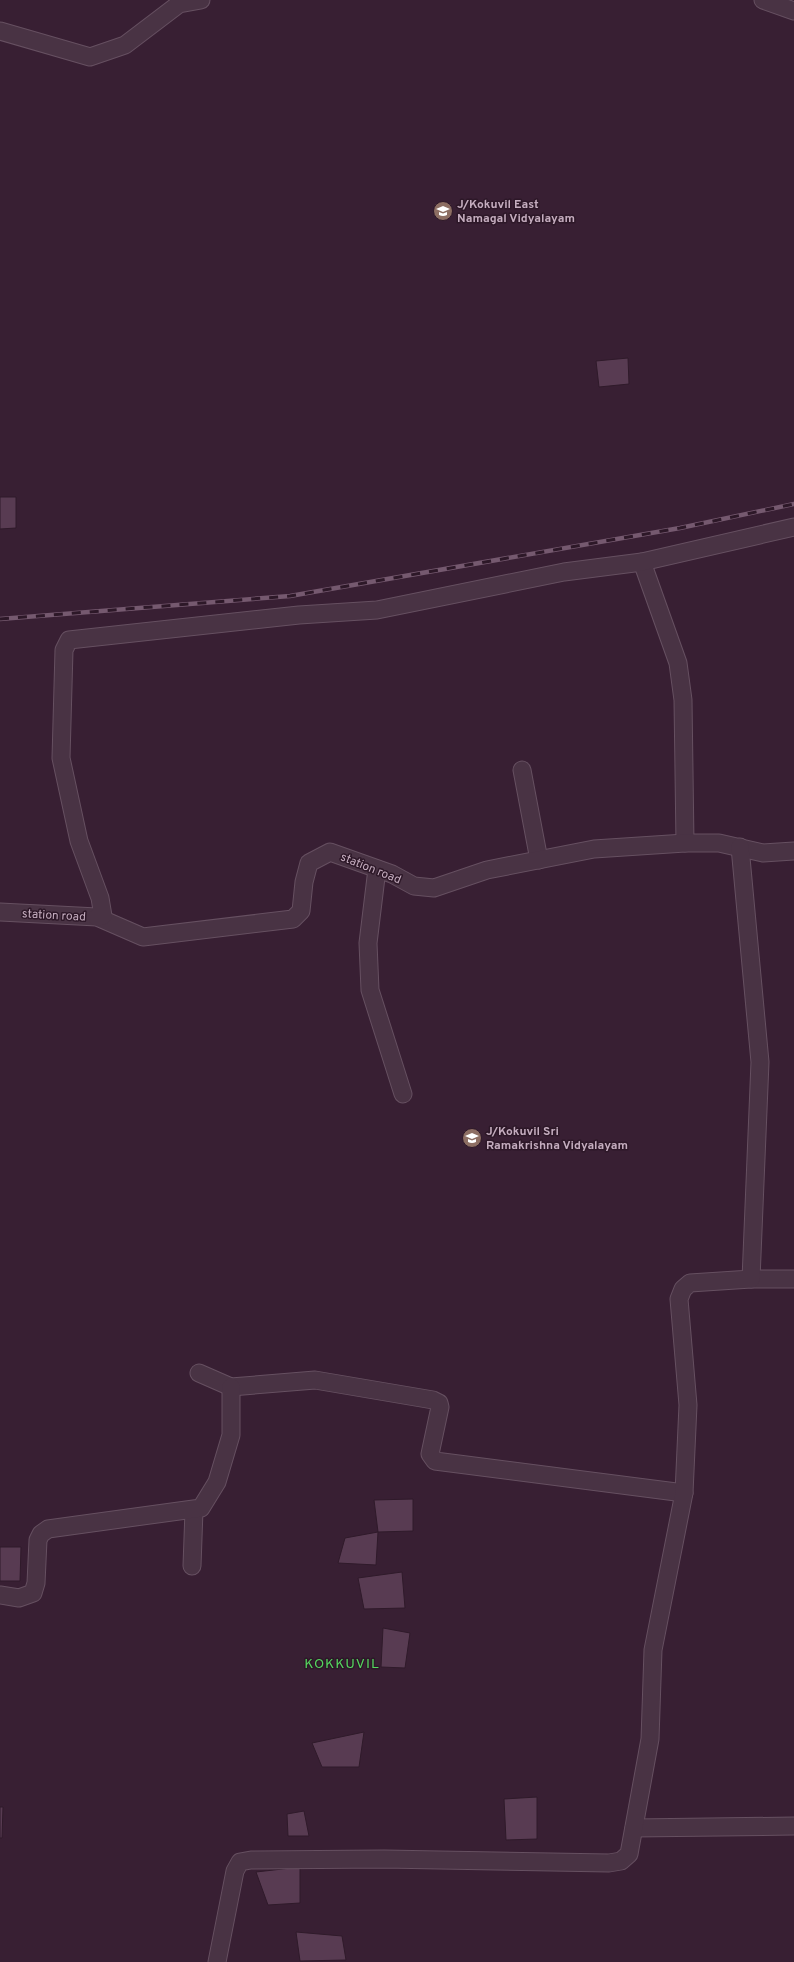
<svg xmlns="http://www.w3.org/2000/svg" width="794" height="1962" viewBox="0 0 794 1962" font-family="Overpass,sans-serif">
<style>
.building{fill:#583b52;stroke:#2f1a2a}
.lines{fill:none;stroke-linecap:round;stroke-linejoin:round}
.minor-casing{stroke:#665061;stroke-width:19}
.minor{stroke:#493344;stroke-width:17}
.rail-casing{stroke:#75596f;stroke-width:4.5}
.rail{stroke:#2d1828;stroke-width:3;stroke-dasharray:9;stroke-linecap:butt}
.labels{text-anchor:middle;stroke-width:3;stroke-linejoin:round;paint-order:stroke}
.poi-label{font-size:12px;font-weight:bold;fill:#c5adbf;stroke:#2d1828;text-anchor:start}
.street-label{font-size:12px;fill:#c5adbf;stroke:#2d1828}
.quarter-label{font-size:14px;letter-spacing:1px;fill:#55d85f;stroke:#2d1828}
</style>
<rect width="100%" height="100%" fill="#381f33"/>
<!-- building -->
<g class="building">
<path d="M 628,358 L 629,384 L 599,387 L 596,361 Z"/>
<path d="M 0,497 L 16,497 L 16,528 L 0,529 Z"/>
<path d="M 413,1499 L 413,1531 L 378,1532 L 374,1500 Z"/>
<path d="M 378,1532 L 376,1565 L 338,1563 L 345,1538 Z"/>
<path d="M 0,1547 L 21,1547 L 20,1581 L 0,1581 Z"/>
<path d="M 402,1572 L 405,1608 L 364,1609 L 358,1578 Z"/>
<path d="M 383,1628 L 410,1633 L 405,1668 L 381,1667 Z"/>
<path d="M 364,1732 L 359,1767 L 322,1767 L 312,1743 Z"/>
<path d="M 537,1797 L 537,1839 L 506,1840 L 504,1799 Z"/>
<path d="M 0,1807 L 3,1807 L 2,1838 L 0,1838 Z"/>
<path d="M 304,1811 L 309,1836 L 288,1836 L 287,1814 Z"/>
<path d="M 300,1867 L 300,1903 L 268,1905 L 256,1872 Z"/>
<path d="M 296,1932 L 342,1936 L 346,1960 L 300,1961 Z"/>
</g>
<g class="lines">
<!-- minor casing -->
<g class="minor-casing">
<g id="minor">
<path d="M 763,0 L 794,11"/>
<path d="M 0,31 L 90,57 L 125,45 L 179,4 L 201,0"/>
<path d="M 642,562 L 678,663 L 683,700 L 685,843"/>
<path d="M 522,770 L 539,860"/>
<path d="M 377,869 L 368,943 L 370,990 L 403,1094"/>
<path d="M 0,912 L 97,917 L 143,937 L 293,919 L 301,911 L 304,882 L 309,863 L 330,852 L 392,874 L 414,886 L 434,888 L 487,870 L 594,849 L 685,843 L 719,843 L 763,853 L 794,851"/>
<path d="M 97,917 L 103,916 L 100,898 L 79,841 L 61,758 L 64,650 L 69,640 L 299,615 L 377,610 L 564,572 L 642,562 L 794,527"/>
<path d="M 751,1279 L 794,1279"/>
<path d="M 199,1373 L 231,1387 L 315,1380 L 433,1400 L 439,1403 L 440,1407 L 430,1454 L 435,1461 L 684,1493"/>
<path d="M 192,1566 L 194,1510"/>
<path d="M 0,1595 L 19,1598 L 33,1593 L 36,1583 L 38,1540 L 41,1534 L 48,1529 L 201,1508 L 217,1482 L 231,1435 L 231,1387"/>
<path d="M 634,1828 L 794,1826"/>
<path d="M 217,1962 L 235,1871 L 240,1862 L 251,1860 L 384,1859 L 609,1863 L 621,1861 L 629,1854 L 650,1739 L 653,1650 L 684,1493 L 688,1405 L 679,1299 L 683,1289 L 690,1283 L 751,1279 L 760,1062 L 740,847"/>
</g>
</g>
<!-- minor -->
<use href="#minor" class="minor"/>
<!-- rail casing -->
<g class="rail-casing">
<path id="rail" d="M 0,619 L 290,596 L 680,528 L 794,504"/>
</g>
<!-- rail -->
<use href="#rail" class="rail"/>
</g>
<!-- icons -->
<defs>
<g id="school-disc" transform="scale(1)"><circle r="9.5" fill="#8d6e63" stroke="#2d1828"/><path d="M0-5L7-2L0 1L-7-2ZM-4 1L0 2.5L4 1V4Q0 6-4 4Z" fill="#fff"/></g>
</defs>
<g fill-rule="evenodd">
<use href="#school-disc" x="443" y="211"/>
<use href="#school-disc" x="472" y="1138"/>
</g>
<g class="labels">
<!-- poi labels -->
<g class="poi-label">
<text x="457" y="208">J/Kokuvil East<tspan x="457" dy="14">Namagal Vidyalayam</tspan></text>
<text x="486" y="1135">J/Kokuvil Sri<tspan x="486" dy="14">Ramakrishna Vidyalayam</tspan></text>
</g>
<!-- street labels -->
<g class="street-label">
<text transform="translate(371 868) rotate(22)" y="4">station road</text>
<text transform="translate(54 915) rotate(3)" y="4">station road</text>
</g>
<!-- quarter labels -->
<g class="quarter-label">
<text x="342" y="1668">KOKKUVIL</text>
</g>
</g>
</svg>
